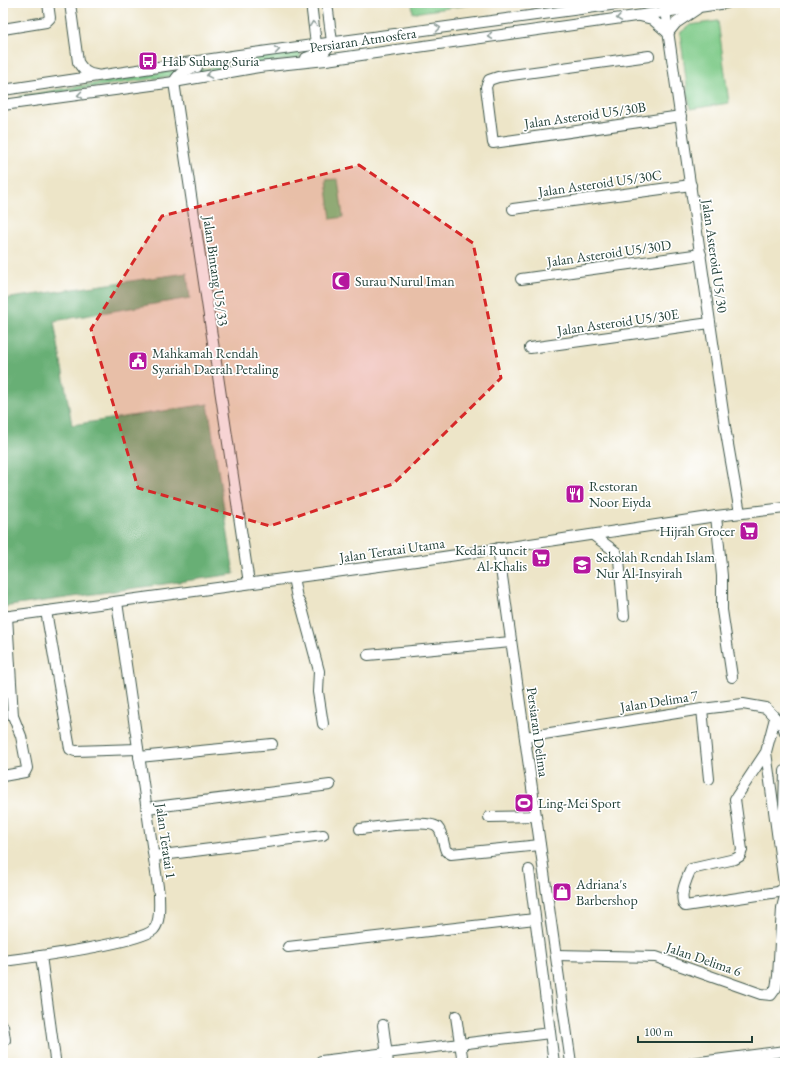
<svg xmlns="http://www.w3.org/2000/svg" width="788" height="1066" viewBox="0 0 788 1066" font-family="'EB Garamond',serif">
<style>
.green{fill:#7fcb89;stroke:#4f845e}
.forest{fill:#67af75;stroke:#437654}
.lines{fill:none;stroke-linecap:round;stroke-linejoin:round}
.minor-casing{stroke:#3e564a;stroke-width:12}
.minor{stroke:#fff;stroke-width:10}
.oneway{stroke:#8f9e9a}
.marked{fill:#d62828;fill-opacity:0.2;stroke:#d62828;stroke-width:3;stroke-dasharray:8 5;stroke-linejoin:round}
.labels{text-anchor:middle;stroke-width:3.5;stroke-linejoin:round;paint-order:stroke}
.street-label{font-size:14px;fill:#1f3d34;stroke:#fff}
.poi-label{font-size:14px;fill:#1f3d34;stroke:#fff;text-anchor:start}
</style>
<rect width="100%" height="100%" fill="#fff"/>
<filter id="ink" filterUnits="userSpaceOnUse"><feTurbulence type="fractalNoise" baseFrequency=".025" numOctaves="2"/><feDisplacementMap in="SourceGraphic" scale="8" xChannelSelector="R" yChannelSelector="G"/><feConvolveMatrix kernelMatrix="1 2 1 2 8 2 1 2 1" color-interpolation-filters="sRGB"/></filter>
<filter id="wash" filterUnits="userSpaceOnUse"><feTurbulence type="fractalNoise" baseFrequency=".012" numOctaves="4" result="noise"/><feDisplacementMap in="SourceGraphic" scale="16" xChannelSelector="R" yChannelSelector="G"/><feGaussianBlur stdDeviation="0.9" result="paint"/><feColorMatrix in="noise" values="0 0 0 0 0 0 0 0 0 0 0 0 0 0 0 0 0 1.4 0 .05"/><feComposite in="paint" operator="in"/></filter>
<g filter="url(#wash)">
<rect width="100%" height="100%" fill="#ede5c8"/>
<!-- green -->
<g class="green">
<path d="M 412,3 L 482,3 L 413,13 Z"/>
<path d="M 718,21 L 729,103 L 690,109 L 680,33 L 690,25 Z"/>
<path d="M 299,51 L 301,54 L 300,58 L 187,75 L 190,71 L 225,66 L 250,58 Z"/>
<path d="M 181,69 L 178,75 L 20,98 L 20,96 Z"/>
<path d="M 338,179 L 343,217 L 331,219 L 326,180 Z"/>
</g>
<!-- forest -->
<path class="forest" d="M 187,273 L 190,298 L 54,321 L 72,425 L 208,404 L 234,574 L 3,607 L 3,299 Z"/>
</g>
<g filter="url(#ink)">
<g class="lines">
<!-- minor casing -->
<g class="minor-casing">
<g id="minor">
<path d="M 70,3 L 78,62 C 83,70 87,74 96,75"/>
<path d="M 311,3 L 316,44"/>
<path d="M 664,3 L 726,433 L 740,513"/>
<path d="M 640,16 L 652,19 L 668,33 L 676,23 L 697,9"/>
<path d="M 3,29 L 46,22 L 50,18 L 48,3"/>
<path d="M 649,56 L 498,77 L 489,80 L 486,87 L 493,143 L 681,116"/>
<path d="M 306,58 L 325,51 L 332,42 L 327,3"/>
<path d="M 197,67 C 187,69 179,72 174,82 L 249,583"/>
<path d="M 3,90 L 239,55 L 625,3"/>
<path d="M 3,105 L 174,82 L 259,67 L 326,60 L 727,3"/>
<path d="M 513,209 L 691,185"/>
<path d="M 521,279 L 701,254"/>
<path d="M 530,348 L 710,323"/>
<path d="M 716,516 L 722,576 L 722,610 L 732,677"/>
<path d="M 593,535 L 616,552 L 619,559 L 624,616"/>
<path d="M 498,548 L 571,1063"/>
<path d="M 293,577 L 297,598 L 302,608 L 319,671 L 318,692 L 323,724"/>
<path d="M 46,611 L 70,749 L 75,751 L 138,749"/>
<path d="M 3,617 L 423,560 L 716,516 L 785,508"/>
<path d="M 368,655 L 511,642"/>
<path d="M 702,709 L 709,779"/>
<path d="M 525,737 L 702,709 L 743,704 L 766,708 L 783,726 L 785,732"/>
<path d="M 766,752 L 784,884 L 783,889 L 778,892 L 685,906 C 678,896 687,878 691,869 L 735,859 L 740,856 L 742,850 L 735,799 L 766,752 L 775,718"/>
<path d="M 139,757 L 272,744"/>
<path d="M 3,776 L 25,772 L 27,768 L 21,736 L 13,716 L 7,616"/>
<path d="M 147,808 L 330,785"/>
<path d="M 489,817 L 536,816"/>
<path d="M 360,829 C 374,828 430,818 438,828 C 443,833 443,845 446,851 L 451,854 L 540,845"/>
<path d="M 780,831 L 784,809 L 785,771"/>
<path d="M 154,856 L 323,835"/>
<path d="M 529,870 L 554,1063"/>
<path d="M 288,947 L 535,919"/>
<path d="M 556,955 L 656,957 L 761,994 L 771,995 L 776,988 L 778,976 L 782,908 L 785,896 L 783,889"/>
<path d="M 41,956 L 55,1059"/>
<path d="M 3,961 C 26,958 144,943 154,929 C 161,921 159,904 159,894 L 117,602"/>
<path d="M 456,1016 L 463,1063"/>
<path d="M 383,1025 L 388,1063"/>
<path d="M 3,1026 L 5,1040"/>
<path d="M 321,1061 L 550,1033"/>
<path d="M 692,1063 L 785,1051"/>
</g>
</g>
<!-- minor -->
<use href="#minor" class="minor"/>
</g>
<!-- one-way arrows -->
<defs><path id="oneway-chevron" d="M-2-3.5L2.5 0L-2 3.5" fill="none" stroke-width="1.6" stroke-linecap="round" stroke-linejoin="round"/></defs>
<g class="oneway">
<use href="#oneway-chevron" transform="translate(619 18) rotate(172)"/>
<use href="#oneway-chevron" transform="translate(313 24) rotate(-98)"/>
<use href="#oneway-chevron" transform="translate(438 28) rotate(-8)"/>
<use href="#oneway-chevron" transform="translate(490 36) rotate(172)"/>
<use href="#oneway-chevron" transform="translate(277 50) rotate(-8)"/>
<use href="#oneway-chevron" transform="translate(209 75) rotate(170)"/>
<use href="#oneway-chevron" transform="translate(80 95) rotate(172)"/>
</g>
</g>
<!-- marked area -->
<path class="marked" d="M 359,165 L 473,243 L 501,378 L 393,484 L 270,526 L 138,488 L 91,329 L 162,216 Z"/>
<!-- icons -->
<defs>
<g id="bus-square" transform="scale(1)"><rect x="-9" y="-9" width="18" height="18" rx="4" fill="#b5179e" stroke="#fff"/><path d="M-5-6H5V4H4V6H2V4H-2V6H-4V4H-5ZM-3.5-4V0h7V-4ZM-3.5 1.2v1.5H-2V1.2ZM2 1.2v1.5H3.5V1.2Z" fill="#fff"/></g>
<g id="mosque-square" transform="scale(1)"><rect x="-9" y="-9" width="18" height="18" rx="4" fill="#b5179e" stroke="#fff"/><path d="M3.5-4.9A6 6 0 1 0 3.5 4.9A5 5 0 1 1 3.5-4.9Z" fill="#fff"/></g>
<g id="civic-square" transform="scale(1)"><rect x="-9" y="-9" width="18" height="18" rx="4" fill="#b5179e" stroke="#fff"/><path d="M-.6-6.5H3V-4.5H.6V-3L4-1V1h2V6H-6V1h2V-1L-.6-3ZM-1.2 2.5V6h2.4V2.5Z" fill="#fff"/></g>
<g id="restaurant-square" transform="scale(1)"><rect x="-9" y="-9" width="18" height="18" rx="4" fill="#b5179e" stroke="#fff"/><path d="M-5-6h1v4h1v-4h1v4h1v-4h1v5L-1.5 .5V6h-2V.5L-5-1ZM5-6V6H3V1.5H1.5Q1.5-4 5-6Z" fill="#fff"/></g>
<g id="supermarket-square" transform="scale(1)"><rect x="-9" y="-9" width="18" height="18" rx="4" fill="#b5179e" stroke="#fff"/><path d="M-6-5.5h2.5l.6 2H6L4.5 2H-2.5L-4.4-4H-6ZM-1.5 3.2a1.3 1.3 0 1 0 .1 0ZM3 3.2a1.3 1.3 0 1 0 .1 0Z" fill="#fff"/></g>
<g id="school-square" transform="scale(1)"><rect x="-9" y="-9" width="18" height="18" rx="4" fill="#b5179e" stroke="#fff"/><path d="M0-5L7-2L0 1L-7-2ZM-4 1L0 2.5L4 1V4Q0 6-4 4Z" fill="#fff"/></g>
<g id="stadium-square" transform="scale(1)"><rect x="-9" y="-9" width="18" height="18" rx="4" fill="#b5179e" stroke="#fff"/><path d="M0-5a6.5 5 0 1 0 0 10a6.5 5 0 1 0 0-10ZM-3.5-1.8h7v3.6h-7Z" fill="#fff"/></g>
<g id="shop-square" transform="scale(1)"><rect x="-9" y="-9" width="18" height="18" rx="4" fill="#b5179e" stroke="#fff"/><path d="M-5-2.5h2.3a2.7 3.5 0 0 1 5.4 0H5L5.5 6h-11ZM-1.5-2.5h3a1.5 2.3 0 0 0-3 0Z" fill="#fff"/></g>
</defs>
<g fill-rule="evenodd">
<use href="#bus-square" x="148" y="61"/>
<use href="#mosque-square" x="341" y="281"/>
<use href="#civic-square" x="138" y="361"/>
<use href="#restaurant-square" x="575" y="494"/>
<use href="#supermarket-square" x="749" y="531"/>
<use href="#supermarket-square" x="541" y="558"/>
<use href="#school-square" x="582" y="565"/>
<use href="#stadium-square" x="524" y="803"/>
<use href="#shop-square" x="562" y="892"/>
</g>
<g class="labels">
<!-- street labels -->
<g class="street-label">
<text transform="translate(363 40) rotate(-8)" y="5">Persiaran Atmosfera</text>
<text transform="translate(585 115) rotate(-8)" y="5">Jalan Asteroid U5/30B</text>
<text transform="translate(600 183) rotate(-8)" y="5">Jalan Asteroid U5/30C</text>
<text transform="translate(609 253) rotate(-8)" y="5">Jalan Asteroid U5/30D</text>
<text transform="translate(715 256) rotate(82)" y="5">Jalan Asteroid U5/30</text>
<text transform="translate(216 271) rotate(82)" y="5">Jalan Bintang U5/33</text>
<text transform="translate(618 322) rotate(-8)" y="5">Jalan Asteroid U5/30E</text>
<text transform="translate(392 550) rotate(-8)" y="5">Jalan Teratai Utama</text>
<text transform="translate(659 701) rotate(-9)" y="5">Jalan Delima 7</text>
<text transform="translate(538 732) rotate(82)" y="5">Persiaran Delima</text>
<text transform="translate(166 841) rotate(82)" y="5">Jalan Teratai 1</text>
<text transform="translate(704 959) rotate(19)" y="5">Jalan Delima 6</text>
</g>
<!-- poi labels -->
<g class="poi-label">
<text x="162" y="66">Hab Subang Suria</text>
<text x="355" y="286">Surau Nurul Iman</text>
<text x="152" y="358">Mahkamah Rendah<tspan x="152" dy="16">Syariah Daerah Petaling</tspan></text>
<text x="589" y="491">Restoran<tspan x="589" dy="16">Noor Eiyda</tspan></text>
<text x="735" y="536" text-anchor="end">Hijrah Grocer</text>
<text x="527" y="555" text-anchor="end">Kedai Runcit<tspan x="527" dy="16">Al-Khalis</tspan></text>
<text x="596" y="562">Sekolah Rendah Islam<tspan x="596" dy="16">Nur Al-Insyirah</tspan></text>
<text x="538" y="808">Ling-Mei Sport</text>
<text x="576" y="889">Adriana's<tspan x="576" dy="16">Barbershop</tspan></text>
</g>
</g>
<!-- margin -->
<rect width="788" height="1066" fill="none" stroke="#fff" stroke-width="16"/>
<!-- scale -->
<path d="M638 1036v6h114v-6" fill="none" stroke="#1f3d34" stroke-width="2"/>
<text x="644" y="1036" font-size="12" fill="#1f3d34" stroke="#ffffff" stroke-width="3" paint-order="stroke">100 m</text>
</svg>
